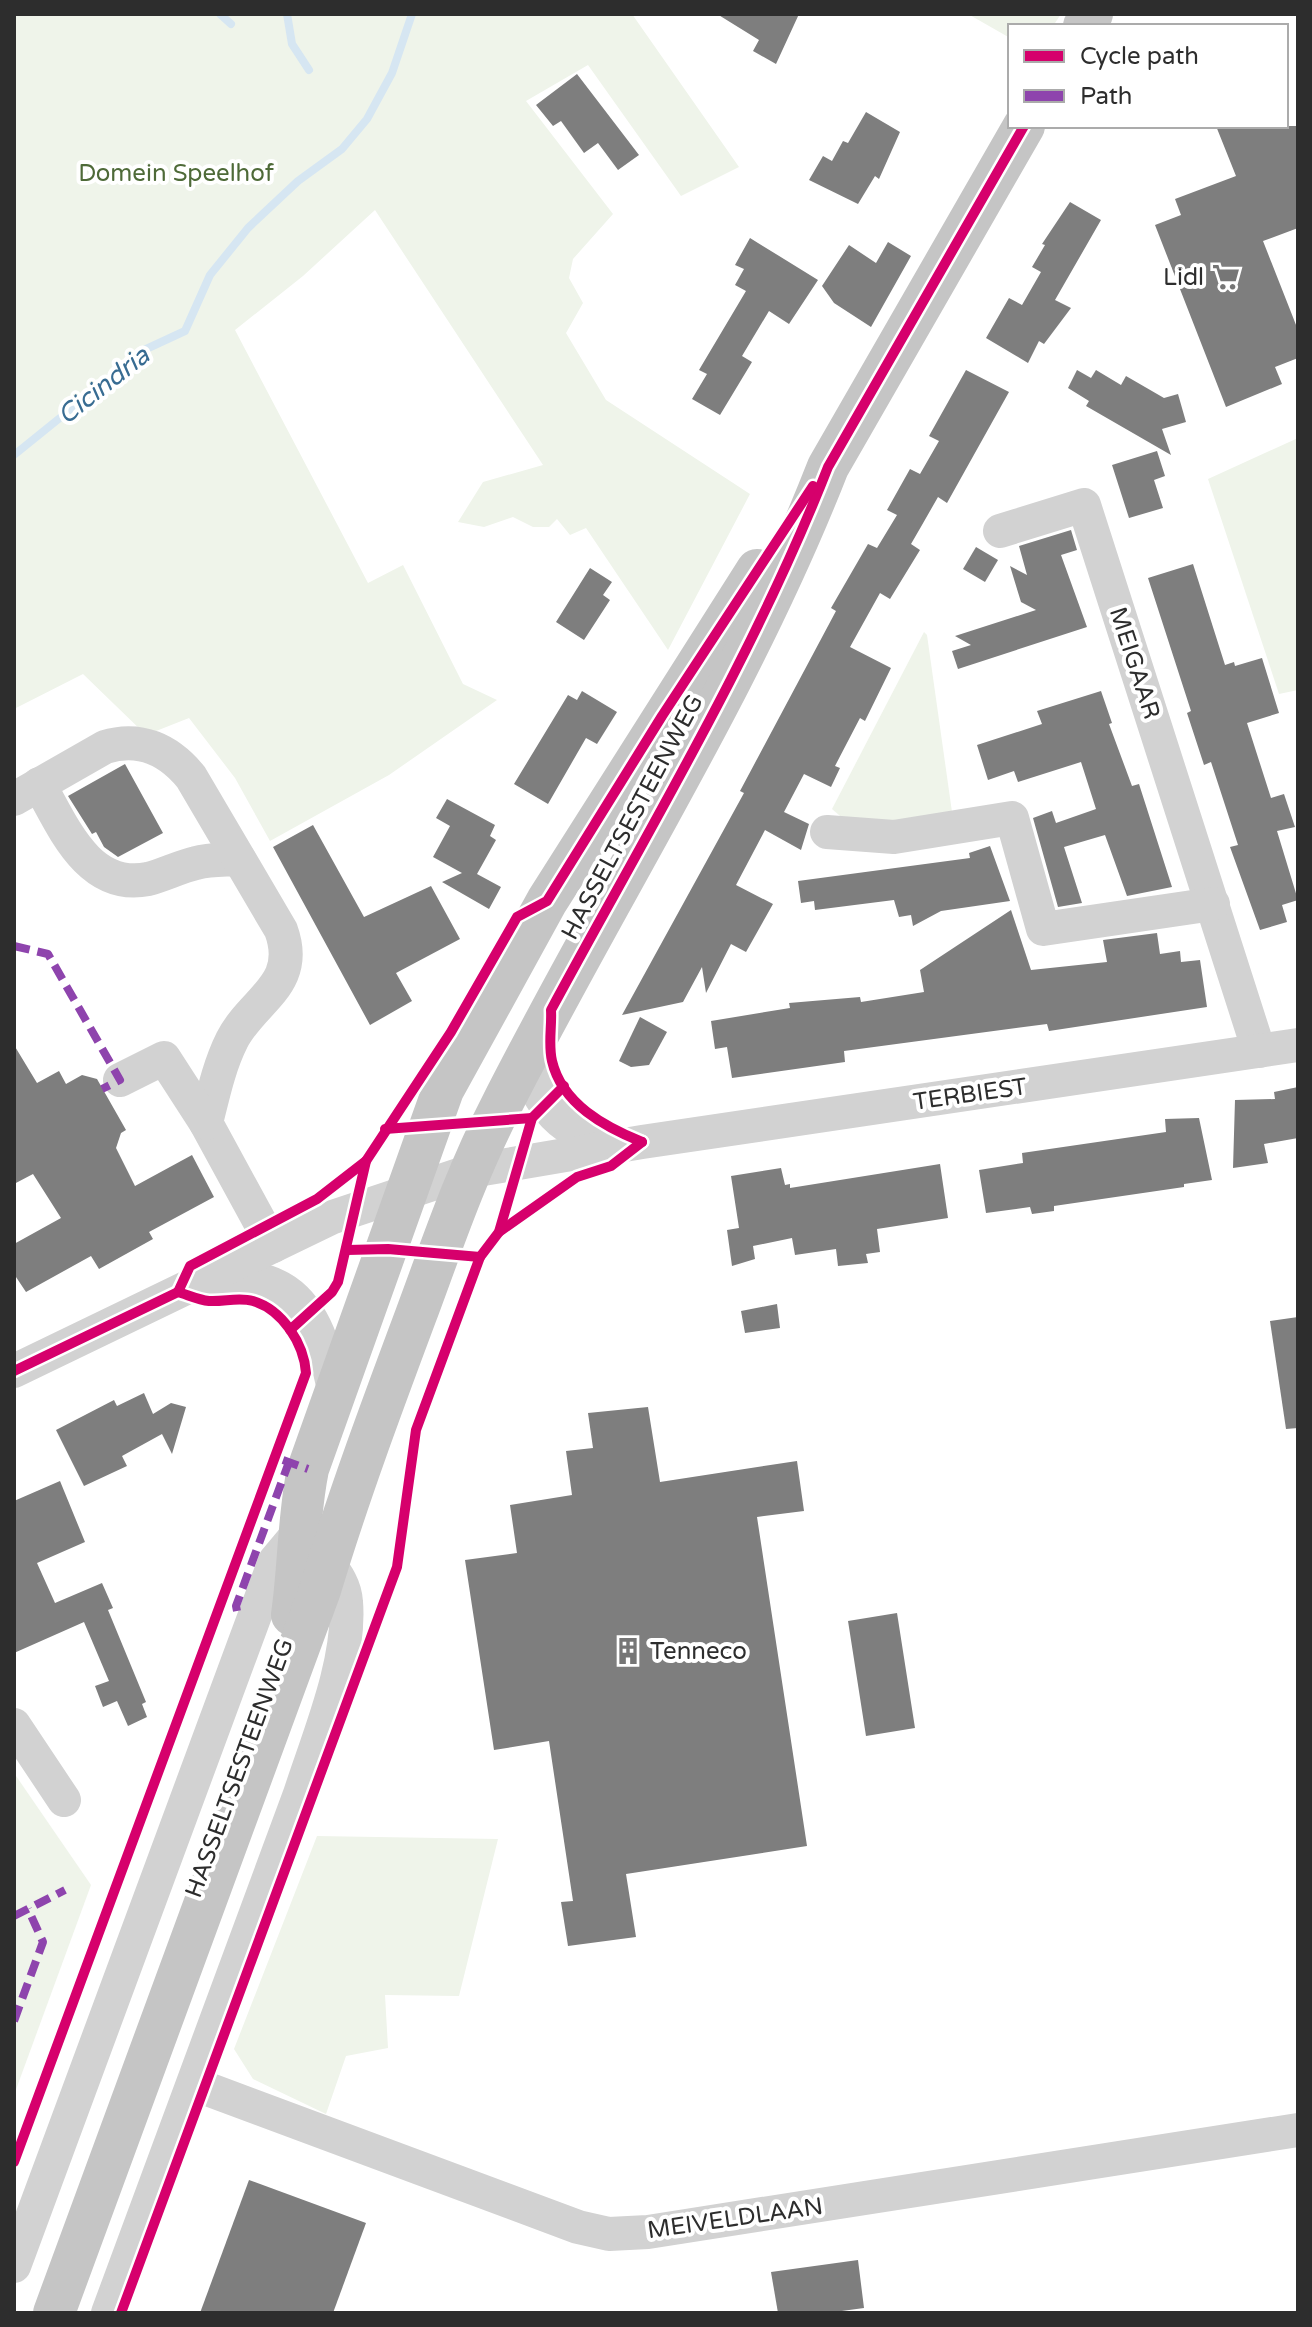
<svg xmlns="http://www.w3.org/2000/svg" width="1312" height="2327" viewBox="0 0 1312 2327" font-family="'Varela Round',sans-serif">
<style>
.green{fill:#eff4ea}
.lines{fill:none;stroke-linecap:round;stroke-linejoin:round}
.stream{stroke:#d6e6f2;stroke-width:8}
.building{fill:#7e7e7e}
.minor{stroke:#d2d2d2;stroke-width:34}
.major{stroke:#c5c5c5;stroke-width:42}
.quiet{stroke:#8e44ad;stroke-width:8;stroke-dasharray:16 8;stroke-linecap:butt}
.cycleway-casing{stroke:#fff;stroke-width:15}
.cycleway{stroke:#d6006c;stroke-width:10}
.labels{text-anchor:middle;stroke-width:8;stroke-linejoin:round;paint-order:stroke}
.park-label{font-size:24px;fill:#4e6a38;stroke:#fff}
.poi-label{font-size:24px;fill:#2d2d2d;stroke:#fff;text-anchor:end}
.street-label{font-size:24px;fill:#2d2d2d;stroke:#fff}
.water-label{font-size:26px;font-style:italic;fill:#386c92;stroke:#fff}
</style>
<rect width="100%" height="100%" fill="#fff"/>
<!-- green -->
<g class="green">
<path d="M 14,14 L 632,14 L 739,167 L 681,196 L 588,65 L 526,101 L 613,214 L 573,259 L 569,278 L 583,303 L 566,333 L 606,400 L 750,494 L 668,650 L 586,528 L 570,535 L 557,519 L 549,527 L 533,527 L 513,517 L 484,527 L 458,522 L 483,482 L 543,465 L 375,210 L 303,276 L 235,330 L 368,583 L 403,565 L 463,684 L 497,700 L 389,775 L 270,841 L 235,778 L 189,718 L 146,735 L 83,674 L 14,709 Z"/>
<path d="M 968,14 L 1061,14 L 1053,26 L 1010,26 L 1010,38 Z"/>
<path d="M 1298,438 L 1298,690 L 1279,694 L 1208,479 Z"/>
<path d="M 924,632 L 927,635 L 952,812 L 949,821 L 846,821 L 832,809 Z"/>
<path d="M 14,1773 L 91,1885 L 14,2095 Z"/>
<path d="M 317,1836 L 498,1839 L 459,1996 L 385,1995 L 388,2048 L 346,2056 L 326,2114 L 253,2079 L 234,2049 Z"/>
</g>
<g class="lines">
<!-- stream -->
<g class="stream">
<path d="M 220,14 L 231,24"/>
<path d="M 287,14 L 292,44 L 309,70"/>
<path d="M 14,455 L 144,350 L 185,331 L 210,275 L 248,228 L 298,181 L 342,149 L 367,119 L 392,73 L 412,14"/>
</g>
</g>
<!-- building -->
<g class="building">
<path d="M 717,14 L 799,14 L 776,64 L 753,51 L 759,40 Z"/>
<path d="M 577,74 L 639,155 L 618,170 L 598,143 L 584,153 L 561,121 L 553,126 L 536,105 Z"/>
<path d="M 866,112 L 900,132 L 879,179 L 875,176 L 858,204 L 809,180 L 823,156 L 832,161 L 843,141 L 848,143 Z"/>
<path d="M 1216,126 L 1298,126 L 1298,228 L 1263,241 L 1298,330 L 1298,358 L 1275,367 L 1282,384 L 1226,407 L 1155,225 L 1181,215 L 1175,199 L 1236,176 Z"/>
<path d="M 1070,202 L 1101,220 L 1055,300 L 1071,308 L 1044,344 L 1039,341 L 1028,363 L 986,338 L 1009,298 L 1022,305 L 1041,272 L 1032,267 L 1045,245 L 1042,244 Z"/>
<path d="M 750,238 L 818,280 L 789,324 L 769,311 L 742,356 L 752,362 L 720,415 L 692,399 L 707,374 L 699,370 L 746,291 L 735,285 L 744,269 L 735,265 Z"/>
<path d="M 888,242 L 911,256 L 871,327 L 834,303 L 822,286 L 849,245 L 876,263 Z"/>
<path d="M 966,370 L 1009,392 L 947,503 L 938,497 L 922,525 L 911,544 L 920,550 L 890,599 L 880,593 L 850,647 L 891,668 L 865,721 L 860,718 L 835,766 L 840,768 L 831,787 L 804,774 L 784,812 L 809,824 L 801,850 L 765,830 L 736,885 L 773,904 L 746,952 L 731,944 L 706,993 L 702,967 L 683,1002 L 622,1015 L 744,793 L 740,791 L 836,611 L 831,608 L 868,544 L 877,548 L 897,515 L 887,510 L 910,469 L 920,474 L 939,441 L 929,436 Z"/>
<path d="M 1077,370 L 1091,378 L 1096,370 L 1121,385 L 1126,376 L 1164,398 L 1178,394 L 1186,422 L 1162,429 L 1171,455 L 1086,406 L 1089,401 L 1068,388 Z"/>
<path d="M 1157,451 L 1165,476 L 1154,480 L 1163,508 L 1129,518 L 1112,465 Z"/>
<path d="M 1071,530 L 1077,550 L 1061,555 L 1087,627 L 958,669 L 952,651 L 971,645 L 955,636 L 1036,610 L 1021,602 L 1010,566 L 1027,575 L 1019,546 Z"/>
<path d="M 976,547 L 998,560 L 985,582 L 963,569 Z"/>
<path d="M 1193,564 L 1225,665 L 1234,662 L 1235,666 L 1262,658 L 1279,713 L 1247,723 L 1271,798 L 1284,794 L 1295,827 L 1277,831 L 1298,900 L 1282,905 L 1287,922 L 1260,930 L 1230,847 L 1238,845 L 1211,762 L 1204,765 L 1187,713 L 1191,711 L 1148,578 Z"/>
<path d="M 590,568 L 612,582 L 603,595 L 610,600 L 584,640 L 556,622 Z"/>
<path d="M 582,691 L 617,712 L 597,744 L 586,738 L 548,804 L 514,784 L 568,695 L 577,700 Z"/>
<path d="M 1101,691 L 1112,723 L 1109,724 L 1132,786 L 1139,784 L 1172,887 L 1127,896 L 1105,835 L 1064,847 L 1082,903 L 1058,907 L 1033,818 L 1052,811 L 1056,823 L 1096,809 L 1081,762 L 1018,782 L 1014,771 L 988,780 L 977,745 L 1042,724 L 1037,711 Z"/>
<path d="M 125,764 L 163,833 L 118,857 L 104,847 L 96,832 L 92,834 L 68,796 Z"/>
<path d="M 447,799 L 495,825 L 490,836 L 496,840 L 477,874 L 501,887 L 489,909 L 442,882 L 462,873 L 433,857 L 450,826 L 436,818 Z"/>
<path d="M 313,825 L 364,917 L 431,886 L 460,939 L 396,973 L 412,1001 L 370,1025 L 273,847 Z"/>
<path d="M 990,846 L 1010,901 L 941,911 L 913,926 L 911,915 L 899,917 L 894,900 L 815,910 L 814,901 L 801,903 L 798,881 L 970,858 L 969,853 Z"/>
<path d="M 1011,910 L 1031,970 L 1107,962 L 1103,940 L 1157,933 L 1160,954 L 1180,951 L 1181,962 L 1200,960 L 1207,1007 L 1049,1031 L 1047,1024 L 844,1051 L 845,1062 L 732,1078 L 727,1047 L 715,1049 L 711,1021 L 790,1008 L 789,1003 L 860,997 L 861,1002 L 924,992 L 920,970 Z"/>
<path d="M 640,1017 L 667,1032 L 649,1065 L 631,1067 L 619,1061 Z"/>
<path d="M 14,1045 L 37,1083 L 59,1071 L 66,1084 L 82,1075 L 97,1079 L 126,1130 L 121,1133 L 116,1148 L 135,1186 L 192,1155 L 214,1197 L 149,1232 L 153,1239 L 99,1269 L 91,1256 L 26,1292 L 14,1274 L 14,1244 L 61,1218 L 33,1174 L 14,1184 Z"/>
<path d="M 1298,1087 L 1298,1138 L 1264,1144 L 1268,1163 L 1233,1168 L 1235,1100 L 1275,1099 L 1274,1092 Z"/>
<path d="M 1199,1118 L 1212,1180 L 1184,1184 L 1184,1187 L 1054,1206 L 1054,1211 L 1032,1214 L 1030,1207 L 986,1213 L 979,1170 L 1023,1163 L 1022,1153 L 1166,1132 L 1165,1119 Z"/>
<path d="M 940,1164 L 948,1218 L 877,1229 L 880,1252 L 866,1254 L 868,1263 L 838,1266 L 836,1249 L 795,1255 L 792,1238 L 753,1246 L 755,1259 L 732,1266 L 727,1230 L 739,1228 L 731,1176 L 781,1168 L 785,1185 L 790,1184 L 790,1188 Z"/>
<path d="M 777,1304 L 780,1328 L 745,1333 L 741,1311 Z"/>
<path d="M 1298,1317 L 1298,1428 L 1286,1429 L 1270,1321 Z"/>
<path d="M 144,1393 L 153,1414 L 171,1403 L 186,1407 L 172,1454 L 162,1434 L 122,1456 L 127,1466 L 84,1486 L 56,1430 L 114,1400 L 117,1406 Z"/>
<path d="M 648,1407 L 660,1482 L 797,1461 L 804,1511 L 757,1517 L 807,1846 L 626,1874 L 636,1937 L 568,1946 L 561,1902 L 573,1901 L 549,1741 L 494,1750 L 465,1560 L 517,1553 L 510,1505 L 572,1495 L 566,1451 L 593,1448 L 588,1413 Z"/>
<path d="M 60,1481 L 85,1542 L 37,1563 L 55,1603 L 102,1583 L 113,1608 L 108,1610 L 146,1702 L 142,1704 L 147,1717 L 128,1726 L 117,1701 L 103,1707 L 95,1686 L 109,1681 L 84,1622 L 14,1653 L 14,1501 Z"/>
<path d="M 897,1613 L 915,1728 L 866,1736 L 848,1621 Z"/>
<path d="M 249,2180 L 366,2223 L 333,2313 L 200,2313 Z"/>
<path d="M 858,2260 L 864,2308 L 827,2313 L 778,2313 L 771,2272 Z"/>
</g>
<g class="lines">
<!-- minor -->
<g class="minor">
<path d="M 1000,531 L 1084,505 L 1259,1051"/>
<path d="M 39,784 C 63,826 88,891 148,879 C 164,875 179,867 196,863 C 209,859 225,860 239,859"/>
<path d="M 14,799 L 105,747 C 140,736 169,750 191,777 L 281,930 C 301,985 253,999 232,1040 C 219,1066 213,1095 206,1123 L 273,1246"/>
<path d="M 827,832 L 894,837 L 1012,818 L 1043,929 L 1213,904"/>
<path d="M 528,1056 C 533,1103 565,1139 614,1141"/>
<path d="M 120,1080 L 164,1058 L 206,1123"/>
<path d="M 212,1280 C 224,1280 237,1278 249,1279 C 310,1283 326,1347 335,1395"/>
<path d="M 14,1371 L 333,1217 L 471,1171 L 642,1142 L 1298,1045"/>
<path d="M 14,1725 L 64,1800"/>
<path d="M 194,2084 L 578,2227 L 609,2234 L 648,2232 L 1298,2130"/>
<path d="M 14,2266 L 275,1561 L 300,1531"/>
<path d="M 108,2313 L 300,1794 C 318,1738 351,1661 346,1602 C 345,1586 337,1575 328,1563"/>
</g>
<!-- major -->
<g class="major">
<path d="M 1084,26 L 1092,14"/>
<path d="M 292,1615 C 299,1566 298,1518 308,1469 L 443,1090 L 547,901 L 757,570"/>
<path d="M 54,2313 L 320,1590 C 348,1497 382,1406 416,1315 C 442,1245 466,1174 500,1108 C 608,894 741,690 828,467 L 1024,126"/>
</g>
<!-- quiet -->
<g class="quiet">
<path d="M 14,946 L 48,954 L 120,1080 L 102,1089"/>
<path d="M 283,1460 L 308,1469"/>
<path d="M 237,1611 L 236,1606 L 289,1462"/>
<path d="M 14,1916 L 65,1890"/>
<path d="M 14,2021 L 43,1942 L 28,1909"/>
</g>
<!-- cycleway casing -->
<g class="cycleway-casing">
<g id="cycleway">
<path d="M 385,1129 L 532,1118"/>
<path d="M 642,1142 C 605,1127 562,1104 552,1061 C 548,1044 552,1027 551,1010 C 647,832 754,656 828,467 L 1024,126"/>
<path d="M 499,1232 L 577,1177 L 611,1166 L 642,1142"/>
<path d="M 347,1250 L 388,1249 L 480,1257"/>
<path d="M 178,1292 L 190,1266 L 317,1199 L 366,1161"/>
<path d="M 290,1330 L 332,1292 L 338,1282 L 366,1161 L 451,1032 L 517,917 L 547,901 L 662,716 L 813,486"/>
<path d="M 14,1371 L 178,1292"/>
<path d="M 14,2162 L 306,1373 C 304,1344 283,1310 253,1301 C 238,1297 224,1302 209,1301 C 199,1300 188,1295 178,1292"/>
<path d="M 121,2313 L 397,1567 L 416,1430 L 480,1257 L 499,1232 L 532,1118 L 564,1086"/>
</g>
</g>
<!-- cycleway -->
<use href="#cycleway" class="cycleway"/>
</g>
<!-- icons -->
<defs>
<g id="supermarket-bare" transform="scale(2.16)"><path d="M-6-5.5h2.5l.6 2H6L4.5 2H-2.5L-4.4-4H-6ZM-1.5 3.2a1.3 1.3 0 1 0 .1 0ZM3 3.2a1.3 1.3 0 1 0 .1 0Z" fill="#767676" stroke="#fff" stroke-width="2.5" paint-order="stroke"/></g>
<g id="building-bare" transform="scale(2.16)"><path d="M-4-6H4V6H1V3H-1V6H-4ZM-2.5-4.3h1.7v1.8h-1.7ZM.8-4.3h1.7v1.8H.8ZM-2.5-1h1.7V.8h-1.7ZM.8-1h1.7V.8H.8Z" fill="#767676" stroke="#fff" stroke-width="2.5" paint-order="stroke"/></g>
</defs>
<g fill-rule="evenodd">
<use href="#supermarket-bare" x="1226" y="277"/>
<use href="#building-bare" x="628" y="1651"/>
</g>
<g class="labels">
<!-- park labels -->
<g class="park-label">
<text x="176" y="181">Domein Speelhof</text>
</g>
<!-- poi labels -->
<g class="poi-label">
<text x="1204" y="285">Lidl</text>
<text x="650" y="1659" text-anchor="start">Tenneco</text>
</g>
<!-- street labels -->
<g class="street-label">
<text transform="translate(1135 663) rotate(72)" y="8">MEIGAAR</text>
<text transform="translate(632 817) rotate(-62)" y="8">HASSELTSESTEENWEG</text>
<text transform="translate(970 1094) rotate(-8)" y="8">TERBIEST</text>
<text transform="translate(239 1768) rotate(-70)" y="8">HASSELTSESTEENWEG</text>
<text transform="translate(735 2218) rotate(-8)" y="8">MEIVELDLAAN</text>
</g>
<!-- water labels -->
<g class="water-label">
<text transform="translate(103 385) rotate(-38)" y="9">Cicindria</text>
</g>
</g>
<!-- border -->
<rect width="1312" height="2327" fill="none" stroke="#2d2d2d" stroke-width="32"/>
<!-- legend -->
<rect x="1008" y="24" width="280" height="104" fill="#ffffff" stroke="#ababab" stroke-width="2"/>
<rect x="1024" y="50" width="40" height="12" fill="#d6006c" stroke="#ababab" stroke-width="2"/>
<text x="1080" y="64" font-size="24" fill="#2d2d2d">Cycle path</text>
<rect x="1024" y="90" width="40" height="12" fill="#8e44ad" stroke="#ababab" stroke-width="2"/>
<text x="1080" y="104" font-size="24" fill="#2d2d2d">Path</text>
</svg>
